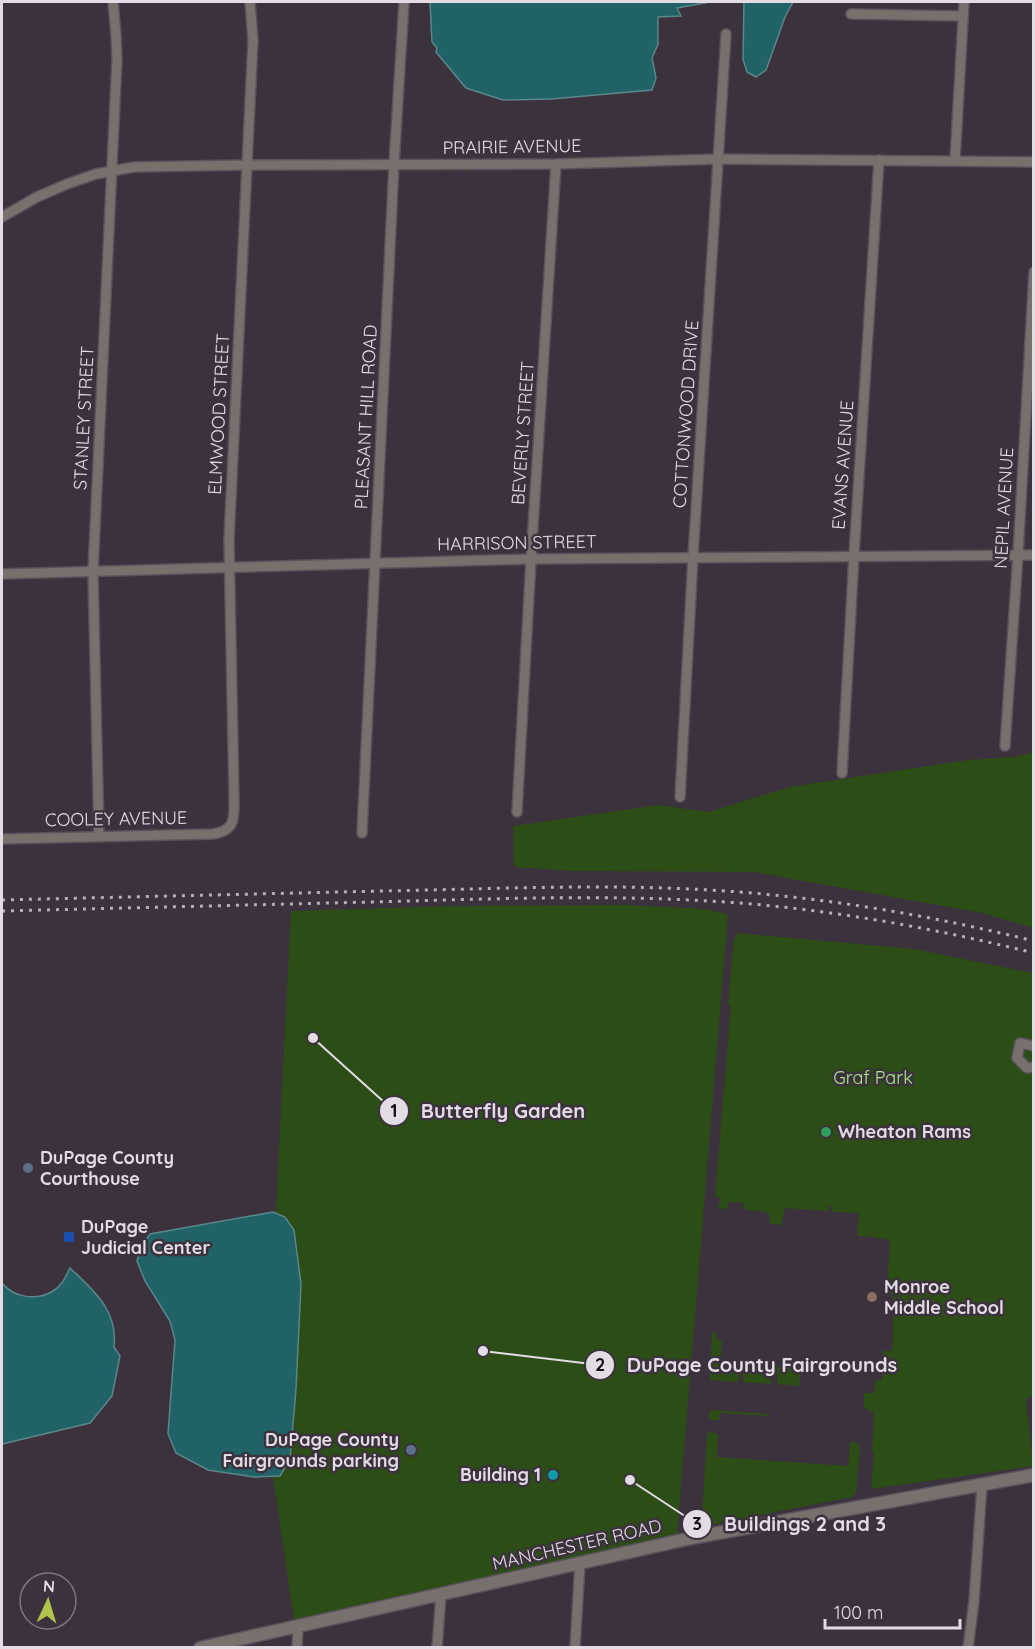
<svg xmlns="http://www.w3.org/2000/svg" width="1035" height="1649" viewBox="0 0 1035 1649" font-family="Quicksand,sans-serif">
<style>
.green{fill:#2c4d16}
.water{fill:#206265;stroke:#5a878b;stroke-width:1.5}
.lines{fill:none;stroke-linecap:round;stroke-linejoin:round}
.minor-casing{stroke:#5a515c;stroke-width:12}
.tertiary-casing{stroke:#5a515c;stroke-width:15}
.minor{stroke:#78706c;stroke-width:9}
.tertiary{stroke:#78706c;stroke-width:12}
.rail{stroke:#b7afb9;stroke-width:3;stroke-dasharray:3 6;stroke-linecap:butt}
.leisure-dot{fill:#2e9e5b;stroke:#3c323e;stroke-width:2}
.service-dot{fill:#5c6f8a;stroke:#3c323e;stroke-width:2}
.transit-dot{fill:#1a4fb4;stroke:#3c323e;stroke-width:2}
.education-dot{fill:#8d6e63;stroke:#3c323e;stroke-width:2}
.culture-dot{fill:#0f9aa8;stroke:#3c323e;stroke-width:2}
.labels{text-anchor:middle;stroke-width:5;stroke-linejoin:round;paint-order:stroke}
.street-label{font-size:18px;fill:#e3dce5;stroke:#3c323e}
.park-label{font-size:18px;fill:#abe88a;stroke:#3c323e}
.poi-label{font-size:18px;font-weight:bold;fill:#e3dce5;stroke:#3c323e;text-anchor:start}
.leader{fill:none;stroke:#e3dce5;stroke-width:2}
.callout-dot{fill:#e3dce5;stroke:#3c323e;stroke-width:2}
.mark-label{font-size:18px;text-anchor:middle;font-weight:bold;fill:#111}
.callout-label{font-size:20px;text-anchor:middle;font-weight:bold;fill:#e3dce5;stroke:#3c323e;stroke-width:5;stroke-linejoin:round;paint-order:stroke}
</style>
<rect width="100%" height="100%" fill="#3c323e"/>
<!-- green -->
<g class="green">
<path d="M 1033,752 L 1033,928 L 982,913 L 754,872 L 574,871 L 514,867 L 513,826 L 658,805 L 709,812 L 789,787 L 968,760 L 1014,757 Z"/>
<path d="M 627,905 L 705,909 L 728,914 L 677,1535 L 294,1621 L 273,1476 L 275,1226 L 291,911 L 452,906 Z"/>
<path d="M 737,933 L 914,949 L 1033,973 L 1034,1396 L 1026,1398 L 1033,1466 L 871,1489 L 874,1454 L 872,1452 L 874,1416 L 872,1410 L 870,1412 L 864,1407 L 864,1393 L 874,1393 L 875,1380 L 882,1380 L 883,1351 L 892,1351 L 894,1303 L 893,1298 L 887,1296 L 902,1298 L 901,1297 L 887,1293 L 890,1240 L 876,1238 L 875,1237 L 857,1236 L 859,1213 L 834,1212 L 831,1210 L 831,1206 L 828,1206 L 828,1211 L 785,1208 L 781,1225 L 770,1224 L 769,1214 L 767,1214 L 766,1212 L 748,1210 L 743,1208 L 744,1203 L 729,1202 L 727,1209 L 718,1208 L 721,1198 L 715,1197 L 731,1006 L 728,1005 L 734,938 L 737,937 Z"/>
<path d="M 712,1332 L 716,1333 L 717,1340 L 722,1341 L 720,1368 L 740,1370 L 738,1382 L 710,1380 Z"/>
<path d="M 777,1366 L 801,1368 L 799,1386 L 777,1384 Z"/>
<path d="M 743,1370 L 771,1372 L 771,1384 L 743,1382 Z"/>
<path d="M 710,1410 L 769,1414 L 769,1416 L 720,1413 L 719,1420 L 712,1420 L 709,1417 Z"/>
<path d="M 709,1432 L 718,1434 L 717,1457 L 848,1466 L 850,1443 L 851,1441 C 855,1442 859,1443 860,1448 L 856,1493 L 852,1497 L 711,1525 L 702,1517 L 707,1434 Z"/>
</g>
<!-- water -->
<g class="water">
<path d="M 430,2 L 710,2 L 677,8 L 681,16 L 658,17 L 658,44 L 652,58 L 656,78 L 652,90 L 551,99 L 503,100 L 466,88 L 436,52 L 437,48 L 432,42 Z"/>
<path d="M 744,2 L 793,2 L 785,17 L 766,70 L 756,77 L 747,72 L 743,59 Z"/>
<path d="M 273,1212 L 285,1217 L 294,1230 L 301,1284 L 296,1389 L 290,1459 L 280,1476 L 254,1477 L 208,1470 L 176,1453 L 168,1434 L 175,1340 L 170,1321 L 145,1281 L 137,1261 L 141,1247 L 150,1234 Z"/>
<path d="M 70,1268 C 94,1291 118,1310 114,1347 L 120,1356 L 112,1396 L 90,1423 L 2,1444 L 2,1283 C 14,1298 37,1301 53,1291 C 62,1286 66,1276 70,1268 Z"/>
</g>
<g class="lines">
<!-- minor casing -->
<g class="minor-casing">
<g id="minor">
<path d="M 851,14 L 963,16"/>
<path d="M 955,161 L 964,2"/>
<path d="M 2,217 L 37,197 L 67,184 L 96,174 L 134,167 L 247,165 L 556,164 L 719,159 L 1034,162"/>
<path d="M 2,574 L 531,559 L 1034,555"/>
<path d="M 1005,746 L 1018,554 L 1034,272"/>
<path d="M 842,773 L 854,555 L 879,160"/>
<path d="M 680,797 L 693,557 L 726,34"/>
<path d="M 517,812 L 531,559 L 556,164"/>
<path d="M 362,833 L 394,164 L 404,2"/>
<path d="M 99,836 L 93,572 L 117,59 L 116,35 L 113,2"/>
<path d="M 2,839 L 212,834 C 237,831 234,816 234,797 L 229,540 L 253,40 L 250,2"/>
<path d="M 1034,1046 L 1020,1043 L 1017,1058 L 1027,1068 L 1034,1067"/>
<path d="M 297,1648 L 298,1626"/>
<path d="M 437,1648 L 441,1594"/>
<path d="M 575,1648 L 580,1563"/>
<path d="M 968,1648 L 974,1601 L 982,1485"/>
</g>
</g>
<!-- tertiary casing -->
<g class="tertiary-casing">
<path id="tertiary" d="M 200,1648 L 696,1537 L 1034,1475"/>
</g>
<!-- minor -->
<use href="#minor" class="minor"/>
<!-- tertiary -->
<use href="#tertiary" class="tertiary"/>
<!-- rail -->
<g class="rail">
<path d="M 2,900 C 128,897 255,894 382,891 C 496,889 611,883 725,891 C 829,898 933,916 1034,941"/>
<path d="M 2,911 C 125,908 248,905 371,902 C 489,899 608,894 725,902 C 829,909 933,928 1034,953"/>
</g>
</g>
<!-- markers -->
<circle class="leisure-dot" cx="826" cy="1132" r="6"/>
<g class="service-dot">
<circle cx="28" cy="1168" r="6"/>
<circle cx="411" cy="1450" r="6"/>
</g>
<rect class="transit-dot" x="63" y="1231" width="12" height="12" rx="3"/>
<circle class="education-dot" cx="872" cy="1297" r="6"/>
<circle class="culture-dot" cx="553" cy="1475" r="6"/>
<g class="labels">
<!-- street labels -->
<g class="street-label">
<text transform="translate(512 147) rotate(-1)" y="6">PRAIRIE AVENUE</text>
<text transform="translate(219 414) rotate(-87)" y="6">ELMWOOD STREET</text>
<text transform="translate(686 414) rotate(-86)" y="6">COTTONWOOD DRIVE</text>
<text transform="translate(366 417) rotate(-87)" y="6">PLEASANT HILL ROAD</text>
<text transform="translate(84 418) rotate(-87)" y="6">STANLEY STREET</text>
<text transform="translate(523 433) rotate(-86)" y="6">BEVERLY STREET</text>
<text transform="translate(843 465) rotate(-86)" y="6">EVANS AVENUE</text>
<text transform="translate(1004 508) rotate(-87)" y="6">NEPIL AVENUE</text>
<text transform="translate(517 543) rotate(-1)" y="6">HARRISON STREET</text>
<text transform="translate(116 819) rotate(-1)" y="6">COOLEY AVENUE</text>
<text transform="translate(577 1545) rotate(-13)" y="6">MANCHESTER ROAD</text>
</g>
<!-- park labels -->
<g class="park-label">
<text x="873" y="1084">Graf Park</text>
</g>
<!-- poi labels -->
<g class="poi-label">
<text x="838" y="1138">Wheaton Rams</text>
<text x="40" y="1164">DuPage County<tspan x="40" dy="21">Courthouse</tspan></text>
<text x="81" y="1233">DuPage<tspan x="81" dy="21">Judicial Center</tspan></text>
<text x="884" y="1293">Monroe<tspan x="884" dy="21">Middle School</tspan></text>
<text x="399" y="1446" text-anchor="end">DuPage County<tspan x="399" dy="21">Fairgrounds parking</tspan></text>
<text x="541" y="1481" text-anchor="end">Building 1</text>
</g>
</g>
<!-- callouts -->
<path class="leader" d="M313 1038L394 1111M483 1351L600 1365M630 1480L697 1524"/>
<g class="callout-dot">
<circle cx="313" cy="1038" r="6"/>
<circle cx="483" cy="1351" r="6"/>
<circle cx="630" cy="1480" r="6"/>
<circle cx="394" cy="1111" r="15"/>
<circle cx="600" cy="1365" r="15"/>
<circle cx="697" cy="1524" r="15"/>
</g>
<g class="mark-label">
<text x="394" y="1117">1</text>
<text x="600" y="1371">2</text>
<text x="697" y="1530">3</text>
</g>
<g class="callout-label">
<text x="503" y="1118">Butterfly Garden</text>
<text x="762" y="1372">DuPage County Fairgrounds</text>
<text x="805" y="1531">Buildings 2 and 3</text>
</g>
<!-- border -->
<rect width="1035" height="1649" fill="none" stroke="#e3dce5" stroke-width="6"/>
<!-- north arrow -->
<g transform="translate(48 1601) rotate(4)"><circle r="28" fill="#3c323e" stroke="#7f7681" stroke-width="1.5"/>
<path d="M0-4.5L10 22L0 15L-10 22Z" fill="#b2c34c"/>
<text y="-9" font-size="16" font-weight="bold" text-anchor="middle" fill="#e3dce5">N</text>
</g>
<!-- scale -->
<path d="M825 1619v9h135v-9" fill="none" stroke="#e3dce5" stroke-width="3"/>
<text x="834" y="1619" font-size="18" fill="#e3dce5" stroke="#3c323e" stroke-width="4.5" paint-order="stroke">100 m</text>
</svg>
